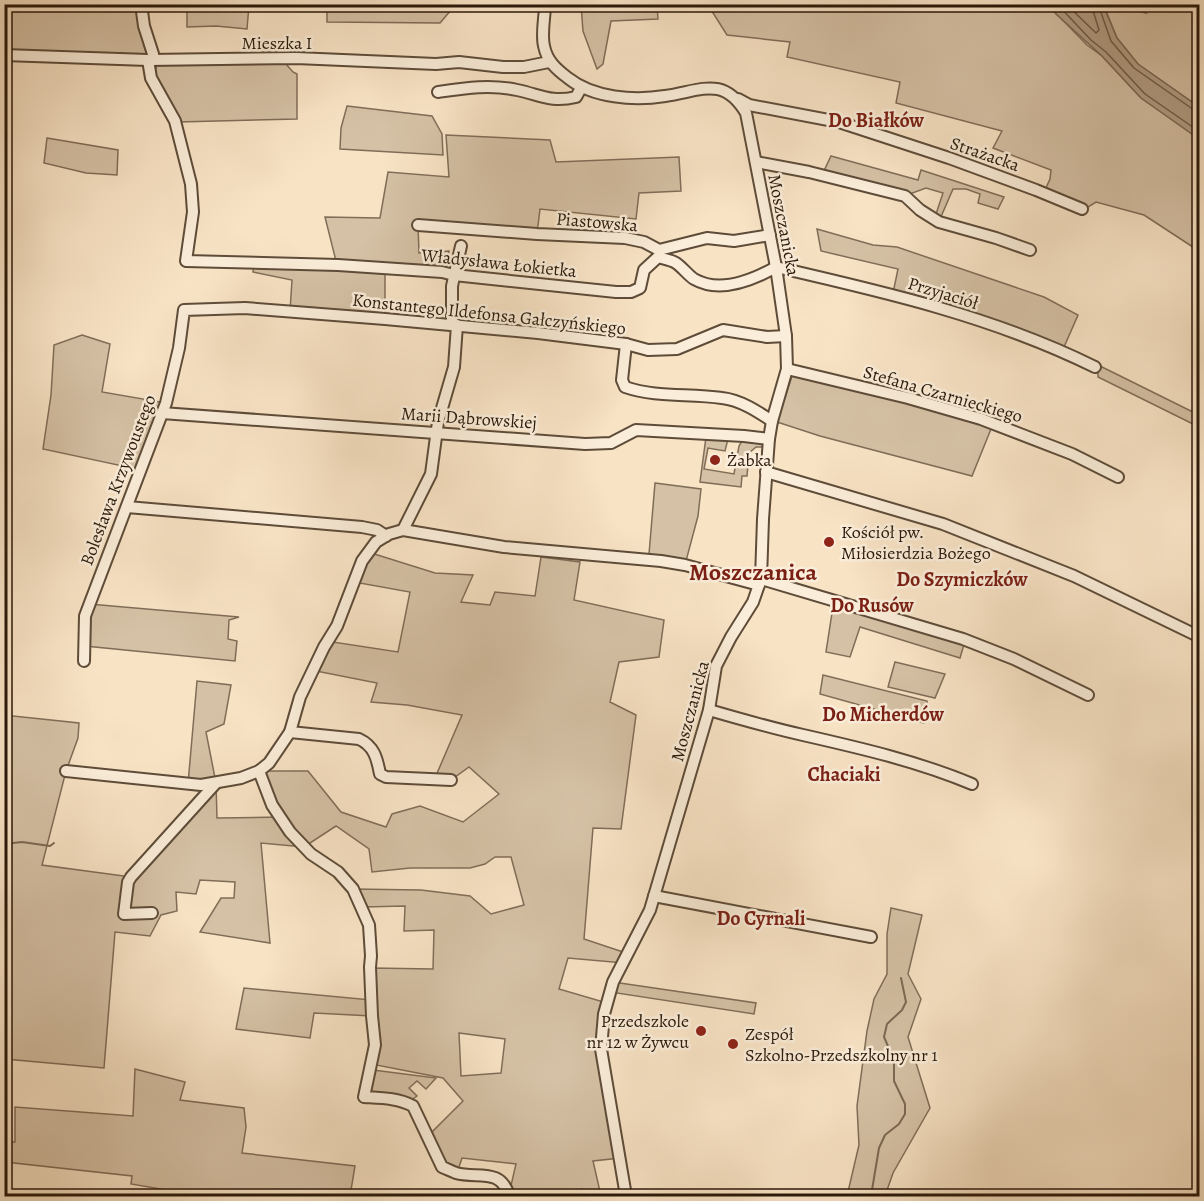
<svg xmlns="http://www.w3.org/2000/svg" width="1204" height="1201" viewBox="0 0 1204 1201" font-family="Alegreya,serif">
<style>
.green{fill:#d5c1a5;stroke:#806d58;stroke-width:1.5;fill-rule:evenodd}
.water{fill:#b29e85;stroke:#7c6954;stroke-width:1.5}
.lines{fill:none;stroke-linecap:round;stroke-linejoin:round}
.shore{stroke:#6e5c48;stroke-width:1.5}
.stream{stroke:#7c6954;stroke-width:2}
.minor-casing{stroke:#5e4c39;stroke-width:14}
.minor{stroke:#faedd9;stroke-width:10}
.poi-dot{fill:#8f2418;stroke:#faedd9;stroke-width:2}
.labels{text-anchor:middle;stroke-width:5;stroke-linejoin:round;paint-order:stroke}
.street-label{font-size:18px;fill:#2a190a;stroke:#faedd9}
.poi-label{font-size:18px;fill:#2a190a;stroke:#faedd9;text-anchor:start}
.neighbourhood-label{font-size:20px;font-weight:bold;fill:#7a1f14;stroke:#faedd9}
.district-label{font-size:24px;font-weight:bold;fill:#7a1f14;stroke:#faedd9}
</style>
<rect width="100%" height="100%" fill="#f8e3c5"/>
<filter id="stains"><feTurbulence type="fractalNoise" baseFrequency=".00333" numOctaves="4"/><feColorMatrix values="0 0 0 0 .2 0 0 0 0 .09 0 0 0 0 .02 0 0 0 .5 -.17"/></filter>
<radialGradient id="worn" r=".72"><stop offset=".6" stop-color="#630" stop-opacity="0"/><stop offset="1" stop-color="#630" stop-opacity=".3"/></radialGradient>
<!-- green -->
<g class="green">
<path d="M 449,4 L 451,10 L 440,23 L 327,22 L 327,5 Z"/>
<path d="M 8,5 L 95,5 L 95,9 L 141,6 L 148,60 L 9,55 Z"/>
<path d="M 187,5 L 249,5 L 247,29 L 216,26 L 187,27 Z"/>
<path d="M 581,5 L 657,5 L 658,19 L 611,21 L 603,64 L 597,69 L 583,31 Z"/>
<path d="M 708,5 L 1048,5 L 1087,45 L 1102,56 L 1141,98 L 1199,138 L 1199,251 L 1144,215 L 1096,202 L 1085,209 L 1044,192 L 1050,179 L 1051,170 L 993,148 L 1002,131 L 896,103 L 900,82 L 787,57 L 790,42 L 727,35 Z"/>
<path d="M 1106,5 L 1118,5 L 1146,13 L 1141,7 L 1141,5 L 1199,5 L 1199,107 L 1138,64 L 1117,38 L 1104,6 Z"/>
<path d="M 285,63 L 293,72 L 297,74 L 297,119 L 178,122 L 154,76 L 157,64 Z"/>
<path d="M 347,106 L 432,116 L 442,134 L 443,155 L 340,149 L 341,128 Z"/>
<path d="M 446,135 L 550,140 L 556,162 L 679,157 L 681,191 L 639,193 L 636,219 L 540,209 L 537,234 L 418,225 L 419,253 L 449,251 L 446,273 L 385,269 L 385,319 L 290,311 L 292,280 L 253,272 L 254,263 L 337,265 L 325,217 L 380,218 L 388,172 L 449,177 Z"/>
<path d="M 47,138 L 118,150 L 117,175 L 86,173 L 44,163 Z"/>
<path d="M 831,156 L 918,180 L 921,170 L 1004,197 L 998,209 L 978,203 L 980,194 L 966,189 L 953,189 L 940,219 L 935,217 L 943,193 L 926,188 L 907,195 L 822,175 Z"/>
<path d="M 817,229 L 873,245 L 897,247 L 1044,297 L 1078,315 L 1064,347 L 893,293 L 898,269 L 821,251 Z"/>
<path d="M 82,335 L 110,344 L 102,392 L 166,403 L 141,470 L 43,449 L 51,395 L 54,345 Z"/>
<path d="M 1098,365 L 1199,415 L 1199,427 L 1098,377 Z"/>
<path d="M 793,373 L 993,424 L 972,476 L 820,436 L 777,422 Z"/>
<path d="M 706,437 L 728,439 L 725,451 L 708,448 L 704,469 L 734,474 L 739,446 L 742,441 L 764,443 L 764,447 L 756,447 L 749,453 L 747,476 L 742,476 L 741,487 L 700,482 Z"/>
<path d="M 655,483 L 701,489 L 698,516 L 686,561 L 649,554 Z"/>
<path d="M 368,552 L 435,573 L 473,575 L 461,602 L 490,605 L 495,592 L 535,596 L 541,557 L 580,562 L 574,600 L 664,620 L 659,657 L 619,662 L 610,702 L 636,715 L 621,829 L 593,828 L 584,939 L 629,954 L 624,963 L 568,958 L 559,989 L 607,1003 L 601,1049 L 620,1158 L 593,1161 L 601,1196 L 583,1196 L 582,1188 L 582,1196 L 515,1196 L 509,1194 L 516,1164 L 462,1158 L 457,1173 L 442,1167 L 427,1137 L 463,1101 L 443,1078 L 371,1064 L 372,1016 L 314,1013 L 310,1038 L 236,1029 L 244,988 L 371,1000 L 372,968 L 433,969 L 434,930 L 404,931 L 405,906 L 362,907 L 353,889 L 421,890 L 470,896 L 491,914 L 524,905 L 511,857 L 495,857 L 485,864 L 470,868 L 410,868 L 372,872 L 369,849 L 336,826 L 304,847 L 261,843 L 270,943 L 200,932 L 221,898 L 234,898 L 235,882 L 200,880 L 196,894 L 176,892 L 177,911 L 161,915 L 150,936 L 115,932 L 104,1068 L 5,1059 L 4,715 L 79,723 L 78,738 L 66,771 L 42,865 L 131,877 L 216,783 L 188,784 L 197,681 L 231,685 L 224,724 L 206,732 L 216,783 L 217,818 L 280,817 L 259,771 L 308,771 L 341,812 L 386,827 L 392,814 L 420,806 L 463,822 L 499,794 L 469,767 L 451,780 L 435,778 L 462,715 L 407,705 L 371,702 L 377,683 L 316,671 L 333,642 L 398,652 L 410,592 L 354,582 ZM 459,1033 L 505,1039 L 501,1073 L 461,1076 Z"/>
<path d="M 834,600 L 965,641 L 960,658 L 860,627 L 850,657 L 826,652 Z"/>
<path d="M 89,604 L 239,617 L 229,620 L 228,639 L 237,641 L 235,661 L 85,646 Z"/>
<path d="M 895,662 L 945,674 L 935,698 L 888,687 Z"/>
<path d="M 823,675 L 927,701 L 928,710 L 924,723 L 820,694 Z"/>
<path d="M 891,908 L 922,915 L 908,974 L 921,999 L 908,1037 L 930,1108 L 893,1173 L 885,1196 L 847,1196 L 859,1145 L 857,1106 L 867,1031 L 874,999 L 887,974 L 887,934 Z"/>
<path d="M 613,982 L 756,1003 L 754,1014 L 610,992 Z"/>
<path d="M 135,1069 L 185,1082 L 180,1100 L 244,1108 L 246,1127 L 242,1153 L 355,1166 L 350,1196 L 201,1196 L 131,1184 L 132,1176 L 5,1162 L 5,1142 L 15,1142 L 15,1107 L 133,1116 Z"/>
<path d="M 373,1070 L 436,1078 L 426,1089 L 417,1081 L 409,1088 L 417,1096 L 410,1101 L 369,1095 Z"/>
</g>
<!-- water -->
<path class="water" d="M 1050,5 L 1103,5 L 1117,38 L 1138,64 L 1199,107 L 1199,139 L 1141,98 L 1102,56 L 1056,14 Z"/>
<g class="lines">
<!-- shore -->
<g class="shore">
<path d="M 1057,4 L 1091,40 L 1106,52 L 1145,94 L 1200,132"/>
<path d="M 1066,4 L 1096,33 L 1099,30 L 1091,4"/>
<path d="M 1098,4 L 1111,41 L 1134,68 L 1194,110 L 1200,111"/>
</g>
<!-- stream -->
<g class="stream">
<path d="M 4,844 L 22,842 L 50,846 L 54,843"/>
<path d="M 871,1196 L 879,1148 L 885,1135 L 899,1124 L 905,1114 L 905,1104 L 894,1081 L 894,1060 L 884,1037 L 887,1024 L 902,1010 L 906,1002 L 901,978"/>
</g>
<!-- minor casing -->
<g class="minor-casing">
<g id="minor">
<path d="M 141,4 L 144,26 L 153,54 L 153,60"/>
<path d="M 545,4 C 545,17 541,34 544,46 C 547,61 556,69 568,78 C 593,98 634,101 665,96 C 701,91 723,75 746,113 L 776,267 L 786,336 L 787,369 L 772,421 L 769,439 L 763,519 L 761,579 L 753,602 L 731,637 L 716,666 L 709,710 L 650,910 L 613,982 L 604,1014 L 601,1049 L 626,1196"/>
<path d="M 4,55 L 148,60 L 296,58 L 436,64 L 459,62 L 503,67 L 524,67 L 549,62"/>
<path d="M 148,60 L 151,78 L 175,121 L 191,184 L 193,212 L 186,261 L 338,265 L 442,272 L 454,275 L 616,292 L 631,292 L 640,288 L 644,270 L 658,257 C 664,259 671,260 676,263 C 683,268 688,275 694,279 C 720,294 753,280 776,267 C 885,292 994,317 1095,367"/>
<path d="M 438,92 C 465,88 490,84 517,90 C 541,95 551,103 576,97 L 581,88"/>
<path d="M 738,99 L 749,105 L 839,122 L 949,158 L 1036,190 L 1082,209"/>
<path d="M 756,162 L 809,172 L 905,196 L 920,210 L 939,222 L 996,238 L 1030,250"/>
<path d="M 418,225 L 537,234 L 625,238 L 644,242 L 659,250 L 707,238 L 734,241 L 770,235"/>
<path d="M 452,325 L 452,286 L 461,246"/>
<path d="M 626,344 L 622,380 L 625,387 C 657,398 689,393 722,398 C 740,400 757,411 772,421"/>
<path d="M 787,369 L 908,398 L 981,419 L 1072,454 L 1118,477"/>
<path d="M 162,413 L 585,444 L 611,443 L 636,430 L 744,436 L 769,439"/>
<path d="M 766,472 L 943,524 L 1074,576 L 1200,637"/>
<path d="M 127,507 L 362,527 L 377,530 L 386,536"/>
<path d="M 403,530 L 431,474 L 438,422 L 454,367 L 457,325"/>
<path d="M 761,579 L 963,639 L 1014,659 L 1088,695"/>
<path d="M 84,661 L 85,616 L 166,403 L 179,348 L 184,310 L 245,308 L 385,319 L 538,333 L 626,344 L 648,350 L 677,349 L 723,330 L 767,337 L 786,336"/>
<path d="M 709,710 C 740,719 771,728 803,735 C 860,748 917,761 972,784"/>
<path d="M 290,732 L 359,739 C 374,746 377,758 380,774 L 386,777 L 451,780"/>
<path d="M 66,771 L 201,785 L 241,778 L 259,771 L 269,763 L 290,732 L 300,697 L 324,647 L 337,626 L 362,561 L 376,542 L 389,534 L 403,530 L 504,547 L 661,561 L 685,565 L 759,585"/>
<path d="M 259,771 L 272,805 L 290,832 L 311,854 L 338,872 L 353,889 L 369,925 L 371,956 L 370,967 L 372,1016 L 375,1045 L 364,1097 C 381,1098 398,1098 413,1106 L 442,1167 C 447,1169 451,1171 456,1173 C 477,1179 501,1167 509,1196"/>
<path d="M 654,896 L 871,937"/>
<path d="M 152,913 L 124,914 L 128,882 L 131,877 L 216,783"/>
</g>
</g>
<!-- minor -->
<use href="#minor" class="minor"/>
</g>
<!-- markers -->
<g class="poi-dot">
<circle cx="715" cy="460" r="6"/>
<circle cx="829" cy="542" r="6"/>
<circle cx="701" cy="1031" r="6"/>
<circle cx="733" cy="1044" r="6"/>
</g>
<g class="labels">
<!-- street labels -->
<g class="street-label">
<text x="277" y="49">Mieszka I</text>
<text transform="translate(985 154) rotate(19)" y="6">Strażacka</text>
<text transform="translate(597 222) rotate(5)" y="6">Piastowska</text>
<text transform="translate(784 225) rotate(79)" y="6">Moszczanicka</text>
<text transform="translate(499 263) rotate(6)" y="6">Władysława Łokietka</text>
<text transform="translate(943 293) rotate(17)" y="6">Przyjaciół</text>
<text transform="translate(489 314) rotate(6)" y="6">Konstantego Ildefonsa Gałczyńskiego</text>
<text transform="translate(943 394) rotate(16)" y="6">Stefana Czarnieckiego</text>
<text transform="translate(469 418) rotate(4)" y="6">Marii Dąbrowskiej</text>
<text transform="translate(118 480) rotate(-69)" y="6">Bolesława Krzywoustego</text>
<text transform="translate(690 711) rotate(-75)" y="6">Moszczanicka</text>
</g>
<!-- poi labels -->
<g class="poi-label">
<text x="727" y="466">Żabka</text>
<text x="841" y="538">Kościół pw.<tspan x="841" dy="21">Miłosierdzia Bożego</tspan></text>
<text x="689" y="1027" text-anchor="end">Przedszkole<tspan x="689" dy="21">nr 12 w Żywcu</tspan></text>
<text x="745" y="1040">Zespół<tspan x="745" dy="21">Szkolno-Przedszkolny nr 1</tspan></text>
</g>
<!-- neighbourhood labels -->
<g class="neighbourhood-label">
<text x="876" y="127">Do Białków</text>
<text x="962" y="586">Do Szymiczków</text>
<text x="872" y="612">Do Rusów</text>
<text x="883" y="721">Do Micherdów</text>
<text x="844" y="781">Chaciaki</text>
<text x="761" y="925">Do Cyrnali</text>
</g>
<!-- district labels -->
<g class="district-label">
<text x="753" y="580">Moszczanica</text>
</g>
</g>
<!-- margin -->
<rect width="1204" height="1201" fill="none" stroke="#f8e3c5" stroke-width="24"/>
<rect x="6" y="6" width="1192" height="1189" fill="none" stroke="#2a190a" stroke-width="3"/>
<rect x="12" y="12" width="1180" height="1177" fill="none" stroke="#2a190a" stroke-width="1.5"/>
<rect width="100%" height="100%" filter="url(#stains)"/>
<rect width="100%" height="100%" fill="url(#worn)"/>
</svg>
